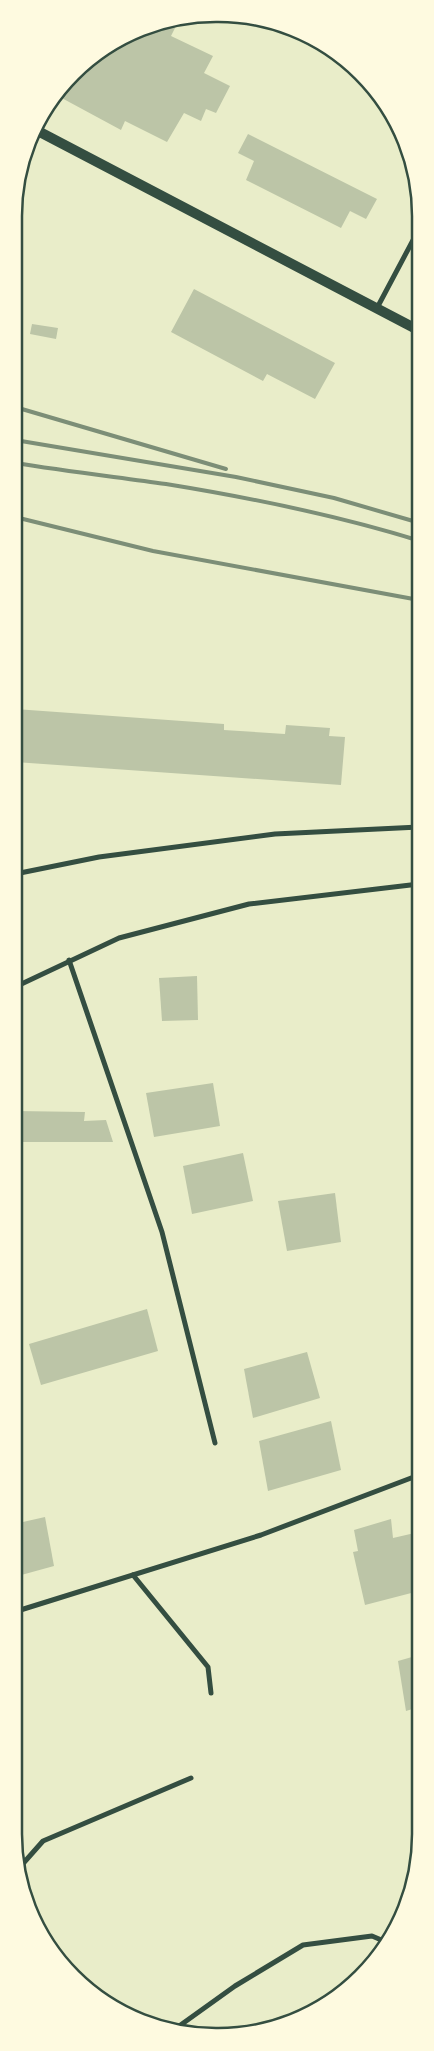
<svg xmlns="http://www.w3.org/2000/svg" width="434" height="2051" viewBox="0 0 434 2051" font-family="'Noto Sans',sans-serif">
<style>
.building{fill:#bcc5a7}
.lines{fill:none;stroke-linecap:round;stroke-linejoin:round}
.minor{stroke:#344e41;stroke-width:5}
.secondary{stroke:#344e41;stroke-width:10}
.rail{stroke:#7c8e77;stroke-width:4}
.rim{fill:none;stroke:#344e41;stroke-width:2.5}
</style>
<rect width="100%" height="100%" fill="#e9edc9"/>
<!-- building -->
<g class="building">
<path d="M 179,20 L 171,36 L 213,56 L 204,73 L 230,86 L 216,113 L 206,109 L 201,121 L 184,113 L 167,142 L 125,121 L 121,130 L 58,96 L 93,56 L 164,21 Z"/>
<path d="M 248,134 L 377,199 L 366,219 L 350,211 L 341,228 L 246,180 L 254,161 L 238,153 Z"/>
<path d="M 194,289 L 335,363 L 315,399 L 267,374 L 263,381 L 171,332 Z"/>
<path d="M 32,324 L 58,328 L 56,339 L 30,334 Z"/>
<path d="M 15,709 L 224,724 L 224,730 L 285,734 L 286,725 L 330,728 L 329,736 L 345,737 L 341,785 L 15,762 Z"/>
<path d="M 197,976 L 198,1020 L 162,1021 L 159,978 Z"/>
<path d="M 213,1083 L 220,1126 L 154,1137 L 146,1093 Z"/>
<path d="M 15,1111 L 85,1112 L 84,1121 L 106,1120 L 113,1142 L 14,1142 Z"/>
<path d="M 243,1153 L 253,1201 L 192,1214 L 183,1166 Z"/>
<path d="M 335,1193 L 341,1242 L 287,1251 L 278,1201 Z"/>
<path d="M 147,1309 L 158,1351 L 41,1385 L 29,1344 Z"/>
<path d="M 307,1352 L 320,1398 L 253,1418 L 244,1369 Z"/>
<path d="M 331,1421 L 341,1470 L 268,1491 L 259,1441 Z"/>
<path d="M 45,1517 L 54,1566 L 14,1577 L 14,1524 Z"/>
<path d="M 391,1519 L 393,1538 L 419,1532 L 419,1591 L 365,1605 L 353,1552 L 358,1551 L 354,1530 Z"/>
<path d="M 419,1655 L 419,1707 L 406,1711 L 398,1661 Z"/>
</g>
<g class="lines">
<!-- minor -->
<g class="minor">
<path d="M 377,308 L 420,227"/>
<path d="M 15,874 L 99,857 L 275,834 L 419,827"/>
<path d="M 69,960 L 162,1232 L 215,1443"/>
<path d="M 15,987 L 119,938 L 249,904 L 419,884"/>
<path d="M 133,1575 L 208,1667 L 211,1693"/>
<path d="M 14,1612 L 261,1535 L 419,1475"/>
<path d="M 20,1867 L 43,1841 L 191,1778"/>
<path d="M 175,2029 L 235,1986 L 303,1945 L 372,1936 L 386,1942"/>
</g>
<!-- secondary -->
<path class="secondary" d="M 36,130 L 420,331"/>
<!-- rail -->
<g class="rail">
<path d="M 15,407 L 226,469"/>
<path d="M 15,440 L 236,477 L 334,498 L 420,523"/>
<path d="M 15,463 C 65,471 116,477 166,484 C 252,498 337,515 420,541"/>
<path d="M 15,517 L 153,551 L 419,600"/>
</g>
</g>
<!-- crop -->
<path d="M0 0H434V2051H0ZM216 22H218A194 194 0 0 1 412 216V1834A194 194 0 0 1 218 2028H216A194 194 0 0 1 22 1834V216A194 194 0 0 1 216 22Z" fill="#fefae0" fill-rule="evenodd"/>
<path class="rim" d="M216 22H218A194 194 0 0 1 412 216V1834A194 194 0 0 1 218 2028H216A194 194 0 0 1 22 1834V216A194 194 0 0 1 216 22Z"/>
</svg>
